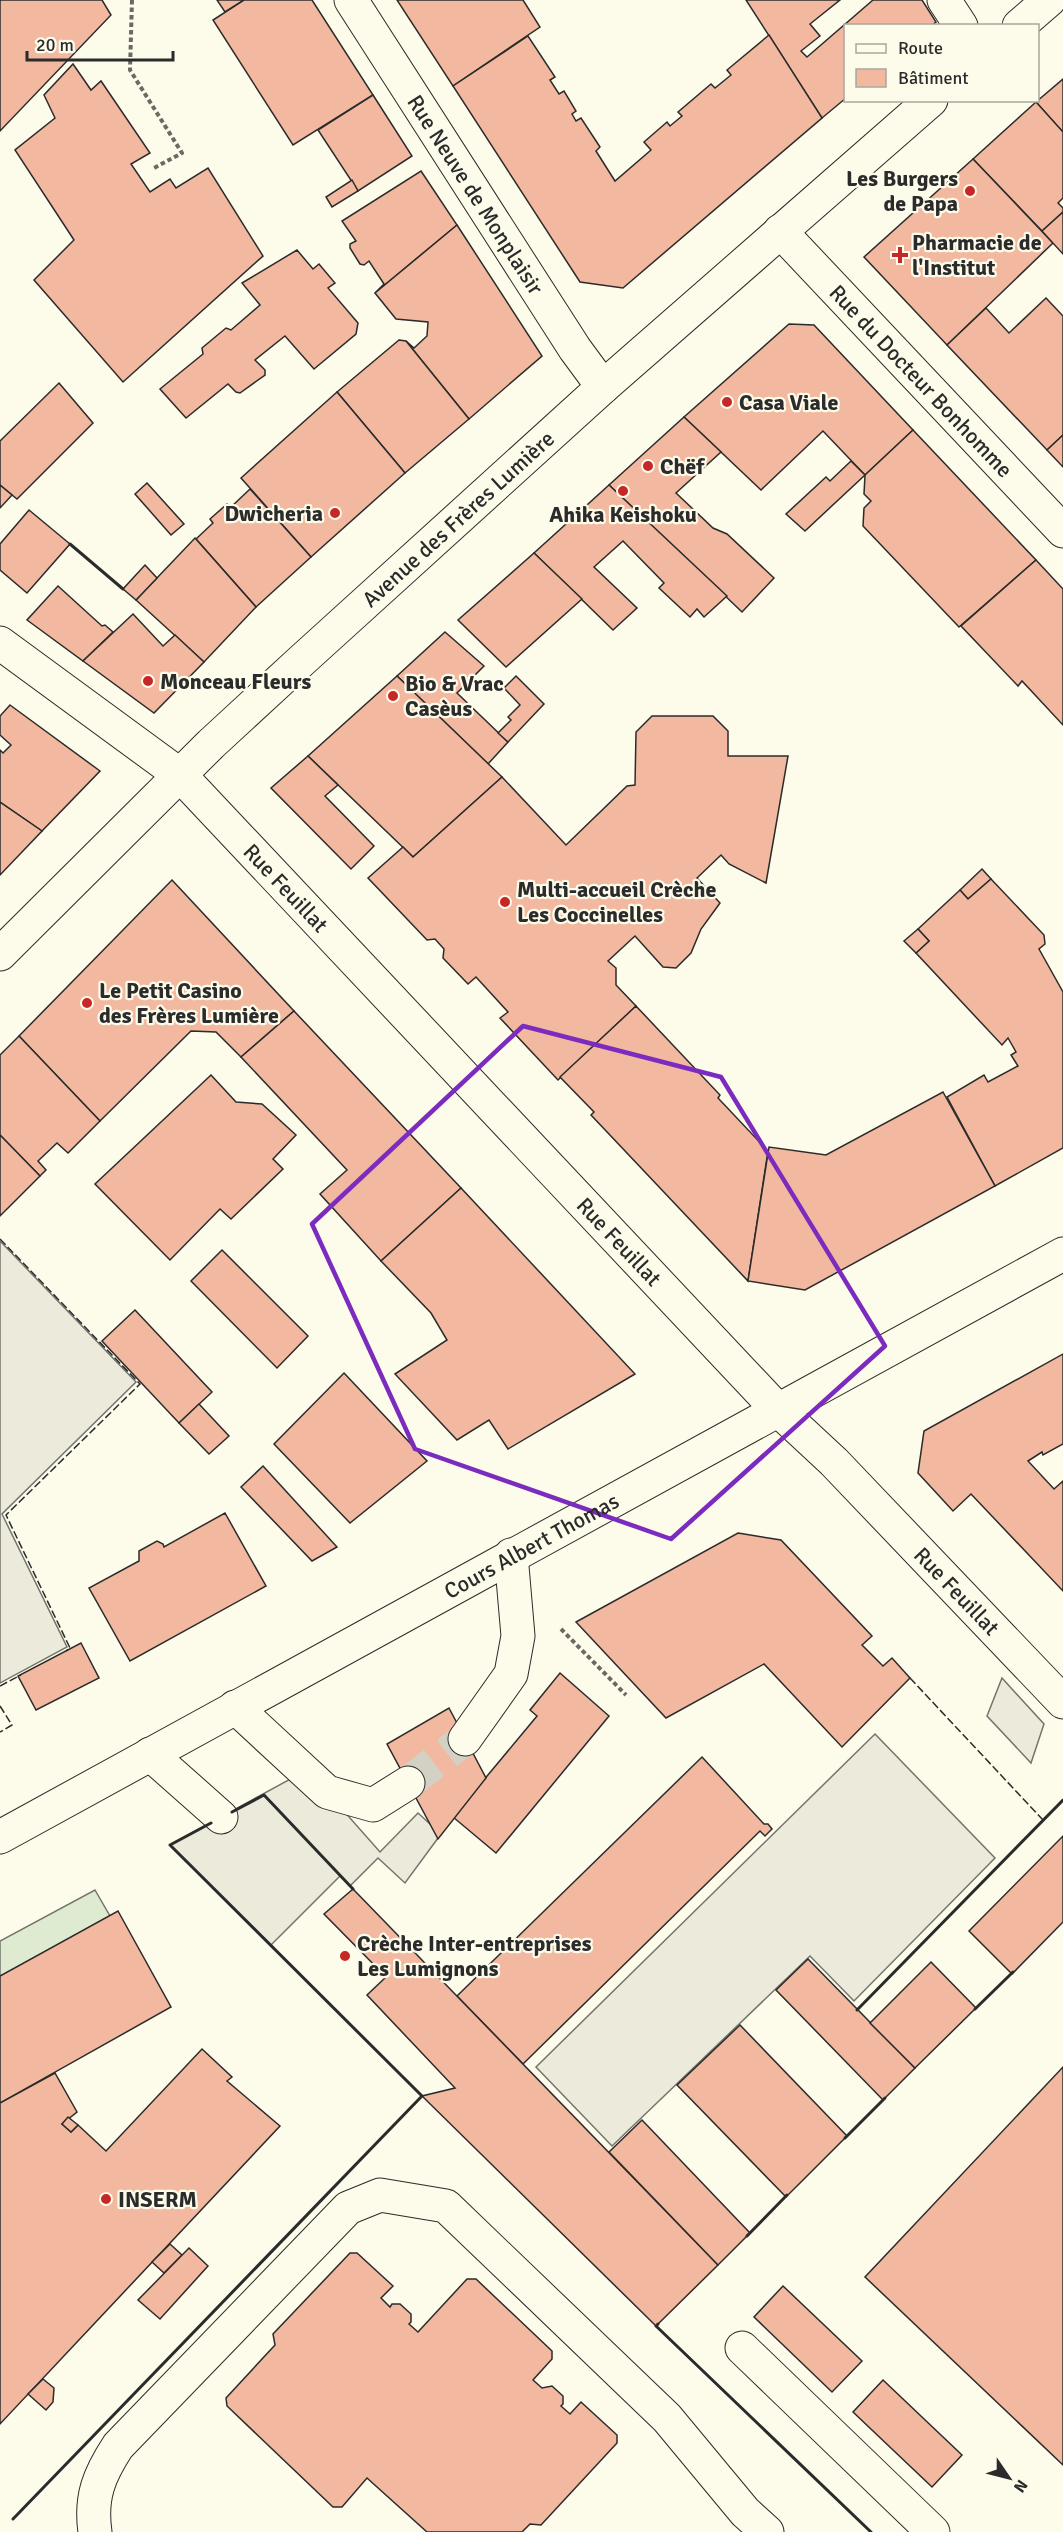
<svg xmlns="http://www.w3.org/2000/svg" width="1063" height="2532" viewBox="0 0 1063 2532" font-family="Signika,sans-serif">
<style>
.green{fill:#deebd1;stroke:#74746e;stroke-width:1.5}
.parking{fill:#eceadb;stroke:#74746e;stroke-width:1.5}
.building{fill:#f2b8a0;stroke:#2b2b2b;stroke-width:1.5}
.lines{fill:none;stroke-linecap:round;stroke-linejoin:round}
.minor-tunnel{stroke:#d3d1c4;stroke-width:33;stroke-dasharray:33 16;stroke-linecap:butt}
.minor-casing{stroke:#2b2b2b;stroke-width:35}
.major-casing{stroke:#2b2b2b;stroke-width:35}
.path{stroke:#6a6964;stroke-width:4;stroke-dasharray:4.5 3;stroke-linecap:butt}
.minor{stroke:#fdfbea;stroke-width:33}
.major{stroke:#fdfbea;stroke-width:33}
.fence{stroke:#2b2b2b;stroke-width:1.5;stroke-dasharray:8 3;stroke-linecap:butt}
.wall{stroke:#2b2b2b;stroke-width:3}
.marked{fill:none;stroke:#7b2cbf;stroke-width:4.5;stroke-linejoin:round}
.poi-dot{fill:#c62828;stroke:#fdfbea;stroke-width:2}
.labels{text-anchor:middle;stroke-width:4.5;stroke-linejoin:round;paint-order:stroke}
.poi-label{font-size:22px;font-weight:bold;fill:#2b2b2b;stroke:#fdfbea;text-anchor:start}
.street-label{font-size:22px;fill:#2b2b2b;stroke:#fdfbea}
</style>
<rect width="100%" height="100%" fill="#fdfbea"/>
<!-- green -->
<path class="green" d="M 95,1890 L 110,1916 L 0,1976 L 0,1941 Z"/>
<!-- parking -->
<g class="parking">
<path d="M 0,1241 L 136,1382 L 2,1514 L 67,1647 L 0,1683 Z"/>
<path d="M 1002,1678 L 1044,1724 L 1031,1763 L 987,1716 Z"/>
<path d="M 875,1734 L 995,1858 L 854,2001 L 810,1956 L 612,2146 L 536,2067 Z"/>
<path d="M 305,1771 L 327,1792 L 380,1852 L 418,1813 L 441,1834 L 405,1883 L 378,1858 L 350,1886 L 340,1876 L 271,1945 L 170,1845 Z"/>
</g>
<!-- building -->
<g class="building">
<path d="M 0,0 L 102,0 L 111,15 L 0,131 Z"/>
<path d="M 217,0 L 244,0 L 225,12 Z"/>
<path d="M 244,0 L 312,0 L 373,95 L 293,145 L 213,20 Z"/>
<path d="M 397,0 L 523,0 L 540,27 L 453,86 Z"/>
<path d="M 746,0 L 840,0 L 810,24 L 820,36 L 801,51 L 807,57 L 873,0 L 922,0 L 936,22 L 931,26 L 846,26 L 846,98 L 822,118 Z"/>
<path d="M 769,35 L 822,118 L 623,288 L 580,282 L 453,86 L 528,36 L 555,77 L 550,80 L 559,94 L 564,91 L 576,111 L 572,114 L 576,121 L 581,118 L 600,147 L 596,151 L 615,181 L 651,150 L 644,142 L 667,122 L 670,126 L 682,116 L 678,112 L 711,84 L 715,88 L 731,75 L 727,70 Z"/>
<path d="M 73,64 L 91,90 L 101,81 L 150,153 L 131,164 L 150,192 L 170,179 L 176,188 L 208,168 L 263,256 L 123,382 L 34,280 L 74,240 L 15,150 L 55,118 L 44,95 Z"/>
<path d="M 1063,79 L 1063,132 L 1036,102 Z"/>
<path d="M 373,95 L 412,156 L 358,191 L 318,130 Z"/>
<path d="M 1036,102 L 1063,132 L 1063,198 L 1058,203 L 1063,208 L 1063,212 L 1042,231 L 973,159 Z"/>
<path d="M 973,159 L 1053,243 L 947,345 L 864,257 Z"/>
<path d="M 421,171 L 457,225 L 375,293 L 384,284 L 369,261 L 364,265 L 360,264 L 350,248 L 350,244 L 356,241 L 342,221 Z"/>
<path d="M 352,180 L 358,191 L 332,207 L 326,197 Z"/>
<path d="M 1063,212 L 1063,254 L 1042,231 Z"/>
<path d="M 457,225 L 542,356 L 469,419 L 406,341 L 414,348 L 427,336 L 428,322 L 396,319 L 375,293 Z"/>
<path d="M 297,250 L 313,269 L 319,264 L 335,283 L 328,288 L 358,323 L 356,334 L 314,369 L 285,336 L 255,360 L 265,370 L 265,375 L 240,393 L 236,392 L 228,384 L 186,418 L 160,389 L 203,354 L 202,348 L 226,328 L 231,330 L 260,305 L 242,283 Z"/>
<path d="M 1046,298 L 1063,316 L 1063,435 L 1047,450 L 947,345 L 986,308 L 1009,333 Z"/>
<path d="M 789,324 L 814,325 L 913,430 L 865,475 L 823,431 L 761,490 L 684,417 Z"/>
<path d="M 399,340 L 406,341 L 469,419 L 405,473 L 337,392 Z"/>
<path d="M 59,383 L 93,423 L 17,499 L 0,485 L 0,441 Z"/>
<path d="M 337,392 L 405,473 L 311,557 L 241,478 Z"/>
<path d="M 684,417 L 721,452 L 676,493 L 713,528 L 727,534 L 774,578 L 742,612 L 609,485 Z"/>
<path d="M 913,430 L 1036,560 L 959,627 L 863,526 L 864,508 L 871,501 L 864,494 L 865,475 Z"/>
<path d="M 1063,435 L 1063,467 L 1047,450 Z"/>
<path d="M 851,461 L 865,475 L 805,531 L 786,514 L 826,477 L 830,481 Z"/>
<path d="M 147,483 L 184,524 L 171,535 L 135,494 Z"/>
<path d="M 0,485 L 12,495 L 0,508 Z"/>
<path d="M 609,485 L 727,596 L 704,617 L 697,609 L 690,617 L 659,588 L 664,583 L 623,541 L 594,567 L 637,608 L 613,630 L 534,553 Z"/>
<path d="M 250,489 L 311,557 L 256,607 L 196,539 L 213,523 L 210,519 L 227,504 L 231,507 Z"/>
<path d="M 29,510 L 70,544 L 27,593 L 0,570 L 0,544 Z"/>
<path d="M 195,538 L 256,607 L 204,662 L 136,600 Z"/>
<path d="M 534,553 L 582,599 L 506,667 L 458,620 Z"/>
<path d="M 1036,560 L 1063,589 L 1063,725 L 1022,681 L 1018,686 L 961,626 Z"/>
<path d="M 145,565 L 157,578 L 136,600 L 123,589 Z"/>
<path d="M 58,586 L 102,626 L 105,625 L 113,632 L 83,661 L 27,620 Z"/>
<path d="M 133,614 L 163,646 L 175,635 L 204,662 L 154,713 L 83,661 Z"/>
<path d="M 445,632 L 484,666 L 457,693 L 508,742 L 488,764 L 397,676 Z"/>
<path d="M 397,676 L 502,777 L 413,857 L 308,756 Z"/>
<path d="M 516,676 L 544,704 L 508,742 L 498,733 L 511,720 L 508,717 L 520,705 L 504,688 Z"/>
<path d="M 10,705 L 100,771 L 42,831 L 0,802 L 0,750 L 3,753 L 11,745 L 0,735 L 0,716 Z"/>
<path d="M 652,716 L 713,716 L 728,731 L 728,756 L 788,756 L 766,883 L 729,864 L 721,855 L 697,878 L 720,903 L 701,929 L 691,953 L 676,968 L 663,967 L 635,936 L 608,961 L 616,968 L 616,985 L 636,1006 L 558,1080 L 500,1018 L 508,1012 L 476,977 L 468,984 L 443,958 L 444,949 L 435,939 L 427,940 L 368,878 L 403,847 L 413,857 L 502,777 L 566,845 L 627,786 L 635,785 L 636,732 Z"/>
<path d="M 308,756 L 338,785 L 325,796 L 374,846 L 351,869 L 271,788 Z"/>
<path d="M 0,802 L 42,831 L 0,875 Z"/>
<path d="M 982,869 L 991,879 L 968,899 L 960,890 Z"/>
<path d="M 991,879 L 1044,935 L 1045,944 L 1039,949 L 1063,992 L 1063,1148 L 995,1186 L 947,1097 L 984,1075 L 988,1082 L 1018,1066 L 1011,1055 L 1016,1052 L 1008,1038 L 1002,1045 L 916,953 L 929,941 L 918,929 L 960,890 L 968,899 Z"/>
<path d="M 172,880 L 294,1011 L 241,1057 L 216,1032 L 191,1031 L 100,1121 L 19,1036 Z"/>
<path d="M 918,929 L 929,941 L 916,953 L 904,941 Z"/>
<path d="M 636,1006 L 720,1095 L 718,1098 L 768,1151 L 748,1281 L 591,1115 L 594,1112 L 560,1077 Z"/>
<path d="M 294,1011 L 461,1188 L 381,1261 L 320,1194 L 347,1170 L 241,1057 Z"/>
<path d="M 19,1036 L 100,1121 L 68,1153 L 57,1143 L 38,1161 L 46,1170 L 40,1176 L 0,1135 L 0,1055 Z"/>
<path d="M 211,1075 L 236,1102 L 262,1104 L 296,1135 L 273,1159 L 283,1169 L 231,1219 L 220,1209 L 170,1260 L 95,1184 Z"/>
<path d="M 943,1092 L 995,1186 L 805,1290 L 748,1281 L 769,1147 L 826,1155 Z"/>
<path d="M 0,1135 L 40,1176 L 0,1216 Z"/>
<path d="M 461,1188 L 635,1374 L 508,1449 L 489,1420 L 457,1440 L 395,1374 L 447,1340 L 431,1313 L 381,1261 Z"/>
<path d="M 222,1250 L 308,1336 L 277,1368 L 191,1281 Z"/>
<path d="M 135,1310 L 212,1392 L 179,1423 L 102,1341 Z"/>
<path d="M 1063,1354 L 1063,1444 L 1043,1455 L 1042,1452 L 1028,1461 L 1054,1489 L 1063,1481 L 1063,1591 L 971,1494 L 953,1511 L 918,1473 L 924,1431 Z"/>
<path d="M 344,1373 L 427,1461 L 350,1523 L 274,1444 Z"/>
<path d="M 199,1404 L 229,1436 L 209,1454 L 179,1423 Z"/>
<path d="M 263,1466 L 337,1547 L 312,1561 L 241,1487 Z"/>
<path d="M 225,1513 L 266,1586 L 130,1661 L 89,1588 L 139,1561 L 139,1551 L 157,1541 L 163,1544 L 164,1547 Z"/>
<path d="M 738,1533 L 781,1540 L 872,1636 L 862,1645 L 883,1666 L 892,1658 L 910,1678 L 842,1747 L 764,1664 L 666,1718 L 576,1622 Z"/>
<path d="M 81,1643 L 99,1678 L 36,1710 L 18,1676 Z"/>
<path d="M 560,1673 L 609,1716 L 496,1853 L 453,1817 L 537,1716 L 530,1710 Z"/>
<path d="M 449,1708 L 486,1778 L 438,1839 L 387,1744 Z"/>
<path d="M 702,1757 L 764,1824 L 768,1824 L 772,1829 L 765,1836 L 760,1831 L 523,2064 L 457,1996 Z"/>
<path d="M 1063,1836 L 1063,1922 L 1012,1974 L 969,1931 Z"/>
<path d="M 353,1889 L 718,2265 L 656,2326 L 422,2096 L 455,2088 L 367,1995 L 386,1977 L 324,1914 Z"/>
<path d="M 118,1911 L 171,2007 L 0,2103 L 0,1976 Z"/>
<path d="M 808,1959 L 915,2068 L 883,2100 L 776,1990 Z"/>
<path d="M 931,1962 L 976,2008 L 915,2068 L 870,2023 Z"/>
<path d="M 740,2025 L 847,2136 L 786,2197 L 677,2085 Z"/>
<path d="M 202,2049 L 232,2077 L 227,2081 L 280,2126 L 0,2424 L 0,2103 L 55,2073 L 77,2112 L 62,2124 L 71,2132 L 78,2125 L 106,2151 Z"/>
<path d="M 1063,2067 L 1063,2465 L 865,2277 Z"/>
<path d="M 68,2117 L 78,2125 L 71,2132 L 62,2124 Z"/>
<path d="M 642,2120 L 750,2233 L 718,2265 L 609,2152 Z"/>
<path d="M 170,2244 L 182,2255 L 164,2273 L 152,2262 Z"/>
<path d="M 189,2248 L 208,2266 L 160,2319 L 138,2300 Z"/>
<path d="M 350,2253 L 357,2253 L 393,2286 L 381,2298 L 390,2307 L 392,2304 L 400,2304 L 411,2314 L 411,2322 L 409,2324 L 418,2332 L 467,2279 L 476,2279 L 552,2351 L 552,2359 L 533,2380 L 542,2388 L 552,2386 L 563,2396 L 563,2404 L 561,2406 L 570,2414 L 581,2402 L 617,2435 L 617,2443 L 541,2525 L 530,2524 L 522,2532 L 427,2532 L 367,2478 L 342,2507 L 333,2507 L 227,2406 L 226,2398 L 275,2345 L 273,2334 Z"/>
<path d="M 783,2286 L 862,2361 L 832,2392 L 754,2317 Z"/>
<path d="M 43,2379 L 54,2388 L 53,2402 L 46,2410 L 28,2394 Z"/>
<path d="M 883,2380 L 962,2455 L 932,2487 L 853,2412 Z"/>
</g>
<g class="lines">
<!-- minor-tunnel -->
<path class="minor-tunnel" d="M 408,1783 L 465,1739"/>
<!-- minor casing -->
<g class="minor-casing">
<g id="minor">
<path id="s1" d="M 351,0 L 575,349 L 603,387"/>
<path d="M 944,0 L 961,26"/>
<path id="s2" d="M 780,231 L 1063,531"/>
<path id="s3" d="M 0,643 L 180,775 L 777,1409 L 834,1462 L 1063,1702"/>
<path d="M 235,1707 L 327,1792 L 373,1805 L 408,1783"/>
<path d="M 465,1739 L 511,1674 L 518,1636 L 511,1555"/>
<path d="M 150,1754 L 221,1817"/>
<path d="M 742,2348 L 933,2532"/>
<path d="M 95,2532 C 90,2497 99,2475 118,2446 L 348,2208 L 380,2195 L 446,2206 L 667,2418 L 745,2512 L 767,2532"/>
</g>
</g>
<!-- major casing -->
<g class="major-casing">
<g id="major">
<path d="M 1019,26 L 1049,0"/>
<path id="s4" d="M 0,954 L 211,744 L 300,662 L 603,387 L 931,100"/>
<path id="s5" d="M 0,1837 L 1063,1254"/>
</g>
</g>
<!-- path -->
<g class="path">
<path d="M 132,0 L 130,70 L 182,153 L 154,168"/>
<path d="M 561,1629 L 626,1695"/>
</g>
<!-- minor -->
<use href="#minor" class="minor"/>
<!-- major -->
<use href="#major" class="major"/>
<!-- fence -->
<g class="fence">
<path d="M 0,1239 L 140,1384 L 6,1515 L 70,1648 L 66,1651"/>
<path d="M 910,1678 L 1043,1820"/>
<path d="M 0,1686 L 21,1675"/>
<path d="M 0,1706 L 12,1725 L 0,1732"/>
</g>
<!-- wall -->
<g class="wall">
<path d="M 70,544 L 123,589"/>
<path d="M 232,1812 L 264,1795 L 353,1889"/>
<path d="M 975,2009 L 1013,1972"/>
<path d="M 857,2010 L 1063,1800"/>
<path d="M 845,2138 L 885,2098"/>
<path d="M 747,2236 L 787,2195"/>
<path d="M 658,2324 L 656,2326 L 871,2532"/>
<path d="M 13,2519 L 422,2096 L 170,1845 L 211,1823"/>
</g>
</g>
<!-- marked area -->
<path class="marked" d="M 523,1026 L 721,1077 L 885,1346 L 671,1539 L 415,1449 L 312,1224 Z"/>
<!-- markers -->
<g class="poi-dot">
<circle cx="970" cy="191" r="6"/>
<path d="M897 246h6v6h6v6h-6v6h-6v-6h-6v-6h6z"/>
<circle cx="727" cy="402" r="6"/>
<circle cx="648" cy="466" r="6"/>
<circle cx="623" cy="491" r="6"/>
<circle cx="335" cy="513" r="6"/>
<circle cx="148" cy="681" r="6"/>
<circle cx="393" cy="696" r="6"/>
<circle cx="505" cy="902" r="6"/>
<circle cx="87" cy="1003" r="6"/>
<circle cx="345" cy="1956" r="6"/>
<circle cx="106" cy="2199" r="6"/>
</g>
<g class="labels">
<!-- poi labels -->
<g class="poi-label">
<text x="958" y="186" text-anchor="end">Les Burgers<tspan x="958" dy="25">de Papa</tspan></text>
<text x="912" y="250">Pharmacie de<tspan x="912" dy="25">l'Institut</tspan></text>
<text x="739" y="410">Casa Viale</text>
<text x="660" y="474">Chëf</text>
<text x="323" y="521" text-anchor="end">Dwicheria</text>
<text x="623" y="522" text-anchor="middle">Ahika Keishoku</text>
<text x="160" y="689">Monceau Fleurs</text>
<text x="405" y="691">Bio &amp; Vrac<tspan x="405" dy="25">Casèus</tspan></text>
<text x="517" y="897">Multi-accueil Crèche<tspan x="517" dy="25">Les Coccinelles</tspan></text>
<text x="99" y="998">Le Petit Casino<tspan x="99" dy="25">des Frères Lumière</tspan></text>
<text x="357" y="1951">Crèche Inter-entreprises<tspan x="357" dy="25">Les Lumignons</tspan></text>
<text x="118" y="2207">INSERM</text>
</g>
<!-- street labels -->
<g class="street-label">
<text dy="8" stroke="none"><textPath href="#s1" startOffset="231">Rue Neuve de Monplaisir</textPath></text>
<text dy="8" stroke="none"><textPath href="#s2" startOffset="206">Rue du Docteur Bonhomme</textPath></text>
<text dy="8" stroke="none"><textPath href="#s4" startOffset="632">Avenue des Frères Lumière</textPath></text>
<text dy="8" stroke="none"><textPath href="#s3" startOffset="378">Rue Feuillat</textPath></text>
<text dy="8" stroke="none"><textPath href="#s3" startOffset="864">Rue Feuillat</textPath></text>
<text dy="8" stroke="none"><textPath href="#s5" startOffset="606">Cours Albert Thomas</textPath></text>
<text dy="8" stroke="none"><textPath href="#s3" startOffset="1350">Rue Feuillat</textPath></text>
</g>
</g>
<!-- legend -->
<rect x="844" y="24" width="195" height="78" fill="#fdfbea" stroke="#a9a89e" stroke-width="1.5"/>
<rect x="856" y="44" width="30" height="9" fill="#fdfbea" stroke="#a9a89e" stroke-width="1.5"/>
<text x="898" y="54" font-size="18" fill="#2b2b2b">Route</text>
<rect x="856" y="69" width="30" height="18" fill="#f2b8a0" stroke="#a9a89e" stroke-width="1.5"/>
<text x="898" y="84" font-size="18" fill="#2b2b2b">Bâtiment</text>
<!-- north arrow -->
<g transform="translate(1009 2478) rotate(125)" stroke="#fdfbea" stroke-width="4.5" paint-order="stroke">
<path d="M0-4.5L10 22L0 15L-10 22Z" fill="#2b2b2b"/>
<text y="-9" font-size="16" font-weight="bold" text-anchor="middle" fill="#2b2b2b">N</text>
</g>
<!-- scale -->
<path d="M27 51v9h146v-9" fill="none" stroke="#2b2b2b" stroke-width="3"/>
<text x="36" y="51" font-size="18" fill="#2b2b2b" stroke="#fdfbea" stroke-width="4.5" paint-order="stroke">20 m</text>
</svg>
